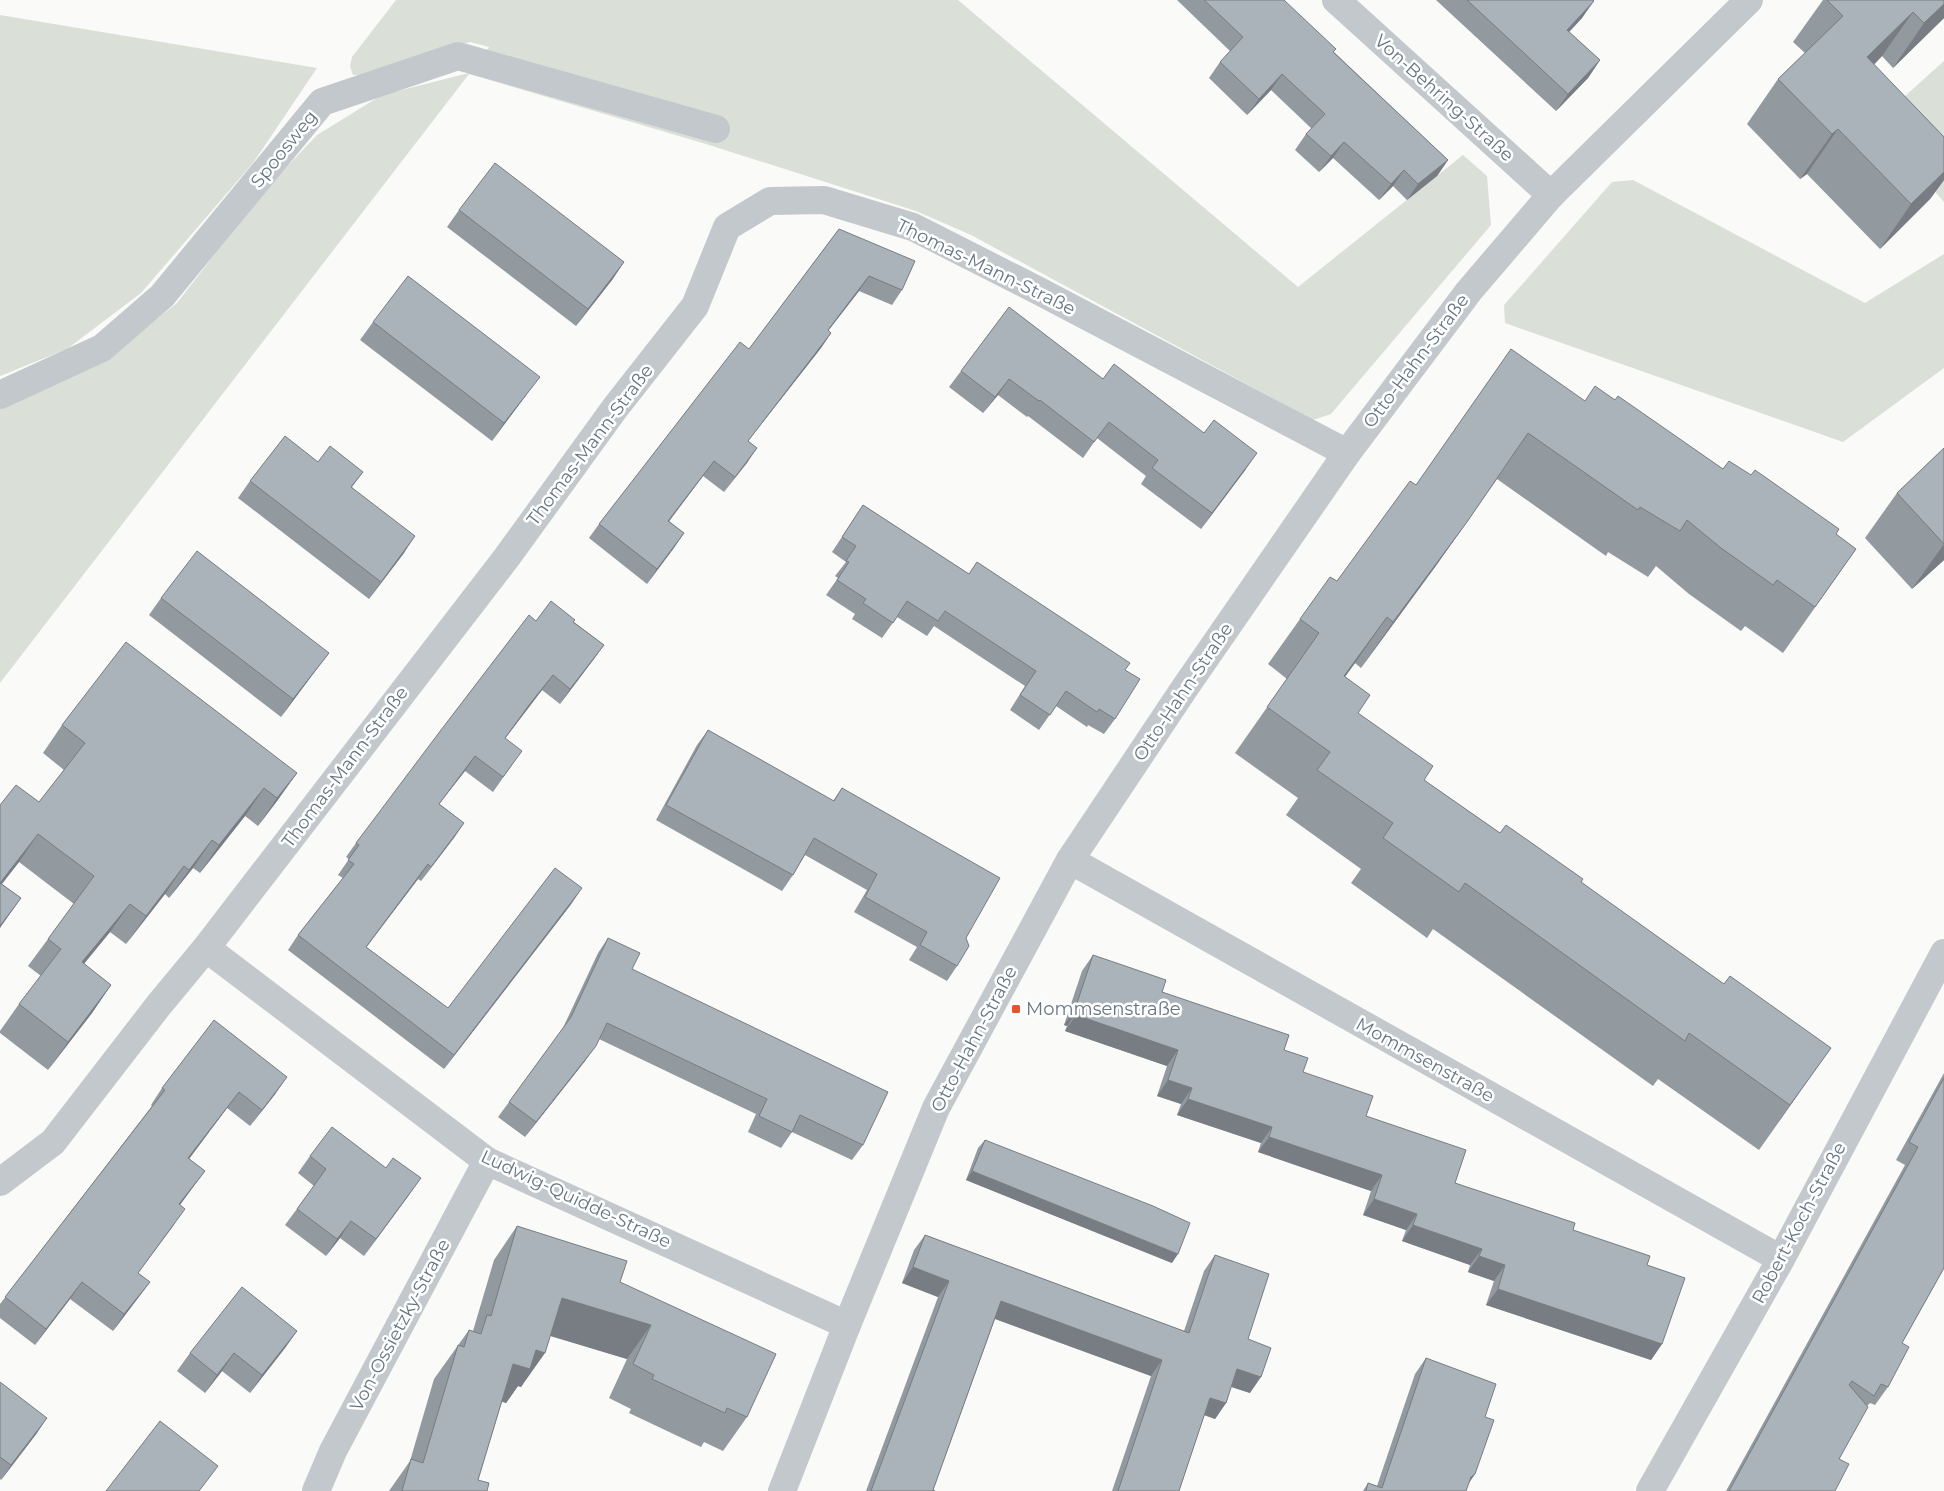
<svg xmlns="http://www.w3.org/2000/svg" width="1944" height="1491" viewBox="0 0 1944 1491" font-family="Montserrat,sans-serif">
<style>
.green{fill:#dadfd7}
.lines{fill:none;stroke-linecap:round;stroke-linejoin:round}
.minor{stroke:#c3c8cc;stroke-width:28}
.wall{fill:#929a9f}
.shaded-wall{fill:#777d82}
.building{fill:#aab3b9;stroke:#777d82}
.poi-dot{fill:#e4572e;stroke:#fff;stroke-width:2}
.labels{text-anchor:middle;stroke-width:5;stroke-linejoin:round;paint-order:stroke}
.street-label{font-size:18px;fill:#657683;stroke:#fff}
.poi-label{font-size:18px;fill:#657683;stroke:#fff;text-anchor:start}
</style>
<rect width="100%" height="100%" fill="#fafaf8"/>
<!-- green -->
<g class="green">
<path d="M 396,0 L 958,0 L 1298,287 L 1463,155 L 1487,176 L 1491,225 L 1331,414 L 1313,420 L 971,235 L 916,211 L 706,144 L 469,74 L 0,683 L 0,405 L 109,356 L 177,303 L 262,193 L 317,135 L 382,95 L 469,73 L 489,47 L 470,42 L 362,75 L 353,75 L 350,66 L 352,57 Z"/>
<path d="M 0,15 L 317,68 L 253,163 L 141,293 L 67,349 L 0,376 Z"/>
<path d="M 1944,61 L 1944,202 L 1875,123 Z"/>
<path d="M 1633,180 L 1865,303 L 1944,254 L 1944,368 L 1843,442 L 1505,323 L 1504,305 L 1612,182 Z"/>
</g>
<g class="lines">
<!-- minor -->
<g class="minor">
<path d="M 1336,0 L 1551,195"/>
<path d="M 0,395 L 102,348 L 162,296 L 322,102 L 458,56 L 716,129"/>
<path d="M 1070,860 L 1781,1259"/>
<path d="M 206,948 L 487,1161 L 847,1325"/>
<path d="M 0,1182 L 53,1142 L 158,1006 L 206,948 L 507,557 L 615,408 L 695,306 L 727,227 L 770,201 L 824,200 L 913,227 L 1039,291 L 1347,453"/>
<path d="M 316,1491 L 333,1451 L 487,1161"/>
<path d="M 782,1491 L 847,1325 L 936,1108 L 1070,860 L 1184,689 L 1347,453 L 1469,291 L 1551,195 L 1749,0"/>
<path d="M 1650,1491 L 1781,1259 L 1944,953"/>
</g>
</g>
<!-- wall -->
<g class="wall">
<path d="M 1177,0 L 1284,0 L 1334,52 L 1448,160 L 1437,176 L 1407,200 L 1393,186 L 1379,200 L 1333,158 L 1319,172 L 1295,150 L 1306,134 L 1312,129 L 1271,90 L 1247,115 L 1209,78 L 1220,62 L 1230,51 Z"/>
<path d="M 1436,0 L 1593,0 L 1582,18 L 1569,32 L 1600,60 L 1588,78 L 1556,111 Z"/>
<path d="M 1823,0 L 1944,0 L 1944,18 L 1893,68 L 1882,56 L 1874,65 L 1944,137 L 1944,180 L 1930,199 L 1880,249 L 1807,174 L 1800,179 L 1747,124 L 1778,79 L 1805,53 L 1793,42 Z"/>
<path d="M 459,210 L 624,262 L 612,280 L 576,326 L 447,227 Z"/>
<path d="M 839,229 L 902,290 L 892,305 L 859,291 L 828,331 L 831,333 L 821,348 L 748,441 L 757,448 L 724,492 L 703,476 L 669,521 L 684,533 L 647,584 L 589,538 L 599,524 L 749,349 Z"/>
<path d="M 373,322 L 527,394 L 492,441 L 360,340 Z"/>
<path d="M 961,371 L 1103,379 L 1246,469 L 1201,529 L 1141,484 L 1146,476 L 1097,438 L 1083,458 L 1028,416 L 1027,417 L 998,395 L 983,413 L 949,387 Z"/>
<path d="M 1615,400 L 1723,469 L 1836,534 L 1856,549 L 1783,653 L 1745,626 L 1741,631 L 1689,594 L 1656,566 L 1648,577 L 1608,552 L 1606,556 L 1497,479 L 1435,567 L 1361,668 L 1355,663 L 1345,677 L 1358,713 L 1424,780 L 1500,833 L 1581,882 L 1799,1093 L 1759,1150 L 1658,1079 L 1653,1086 L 1433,929 L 1427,938 L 1351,883 L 1361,869 L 1286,815 L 1298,798 L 1235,753 L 1287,679 L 1268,664 L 1300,619 L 1337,581 L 1415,485 L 1585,401 Z"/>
<path d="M 1944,448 L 1944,560 L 1912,589 L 1865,538 L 1897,493 Z"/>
<path d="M 318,462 L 363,472 L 352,487 L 404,553 L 369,599 L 238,498 L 250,481 Z"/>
<path d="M 863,505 L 969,574 L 977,562 L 1125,670 L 1115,719 L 1104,734 L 1088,725 L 1087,727 L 1056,706 L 1039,730 L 1010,710 L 1025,686 L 934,626 L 927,636 L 897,617 L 882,638 L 852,619 L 855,614 L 826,595 L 838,578 L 835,576 L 846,562 L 832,552 Z"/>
<path d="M 161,598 L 329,653 L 316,670 L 281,717 L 149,615 Z"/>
<path d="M 536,621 L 574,622 L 604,645 L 560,704 L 542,690 L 519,720 L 505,738 L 512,765 L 493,792 L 465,771 L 439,804 L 464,823 L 421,881 L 418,879 L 366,947 L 448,1008 L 572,903 L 444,1069 L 288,950 L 298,935 L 343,878 L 338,875 L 349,859 L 346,857 L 356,843 Z"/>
<path d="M 62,725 L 297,773 L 277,801 L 258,826 L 245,816 L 200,873 L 193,868 L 169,898 L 165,894 L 126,944 L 110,932 L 84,964 L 111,985 L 92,1013 L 48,1070 L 0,1033 L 0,1031 L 19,1004 L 41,976 L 28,966 L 48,939 L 74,904 L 19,862 L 2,884 L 21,898 L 0,928 L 0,805 L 39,802 L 64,770 L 43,753 Z"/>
<path d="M 708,730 L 833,801 L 842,788 L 966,938 L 957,966 L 947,981 L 909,960 L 917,947 L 854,912 L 867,890 L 805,855 L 793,875 L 782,891 L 656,820 L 697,745 Z"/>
<path d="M 608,938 L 632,969 L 863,1145 L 852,1160 L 792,1132 L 781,1148 L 748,1132 L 756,1114 L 599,1039 L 585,1061 L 525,1137 L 498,1117 L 562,1030 L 598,953 Z"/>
<path d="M 1093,955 L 1162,992 L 1284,1050 L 1303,1072 L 1366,1116 L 1455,1183 L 1573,1230 L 1647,1265 L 1662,1344 L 1651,1360 L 1486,1305 L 1494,1281 L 1468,1272 L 1470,1265 L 1402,1241 L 1406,1230 L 1363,1215 L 1371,1191 L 1258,1152 L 1261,1143 L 1177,1115 L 1181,1104 L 1157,1096 L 1167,1066 L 1065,1031 L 1067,1026 L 1064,1025 L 1082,971 Z"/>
<path d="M 1944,1073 L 1944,1268 L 1902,1343 L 1888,1387 L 1875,1405 L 1870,1403 L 1867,1406 L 1839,1459 L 1835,1491 L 1726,1491 L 1905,1165 L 1896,1160 Z"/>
<path d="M 162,1088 L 276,1093 L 250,1126 L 227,1108 L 189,1159 L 205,1171 L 180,1205 L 174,1225 L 138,1273 L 150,1282 L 138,1298 L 113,1331 L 70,1299 L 35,1345 L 0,1318 L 0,1304 L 152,1106 L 151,1105 Z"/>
<path d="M 985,1140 L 1172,1263 L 966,1180 L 978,1148 Z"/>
<path d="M 310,1156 L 409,1195 L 364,1256 L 340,1238 L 326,1256 L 285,1225 L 314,1186 L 298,1173 Z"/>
<path d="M 517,1226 L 620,1282 L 747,1417 L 723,1451 L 704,1442 L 701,1447 L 629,1413 L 631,1409 L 609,1398 L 627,1359 L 550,1336 L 521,1387 L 518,1386 L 506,1403 L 502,1401 L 478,1480 L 487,1491 L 389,1491 L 410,1461 L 434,1379 L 469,1330 L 473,1331 L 494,1260 Z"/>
<path d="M 925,1235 L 1184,1331 L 1204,1271 L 1215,1255 L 1248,1339 L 1250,1393 L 1231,1387 L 1226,1403 L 1215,1419 L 1204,1415 L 1179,1491 L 1112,1491 L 1151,1376 L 995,1319 L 933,1490 L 935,1491 L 866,1491 L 938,1297 L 902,1283 L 914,1250 Z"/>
<path d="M 297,1331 L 285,1348 L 250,1393 L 222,1371 L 205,1393 L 177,1371 L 190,1353 Z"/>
<path d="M 1426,1358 L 1485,1417 L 1475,1474 L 1468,1484 L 1466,1491 L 1363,1491 L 1368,1483 L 1377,1486 L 1415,1374 Z"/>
<path d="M 0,1382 L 37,1433 L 1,1480 L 0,1479 Z"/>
</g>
<!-- shaded-wall -->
<g class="shaded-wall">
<path d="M 1594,1 L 1582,18 L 1555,47 L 1567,30 Z"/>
<path d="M 1944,4 L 1944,18 L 1893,68 L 1924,23 Z"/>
<path d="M 1913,12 L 1882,56 L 1835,102 L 1867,57 Z"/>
<path d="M 1600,60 L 1588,78 L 1556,111 L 1568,94 Z"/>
<path d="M 1282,74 L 1271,90 L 1247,115 L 1259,99 Z"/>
<path d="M 1838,129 L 1807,174 L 1800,179 L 1832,134 Z"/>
<path d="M 1344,142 L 1333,158 L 1319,172 L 1331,156 Z"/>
<path d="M 1448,160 L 1437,176 L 1407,200 L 1418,184 Z"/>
<path d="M 1404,170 L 1393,186 L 1379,200 L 1391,184 Z"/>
<path d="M 1944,172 L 1944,180 L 1930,199 L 1880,249 L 1911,204 Z"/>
<path d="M 624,262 L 612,280 L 576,326 L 588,309 Z"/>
<path d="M 869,276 L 859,291 L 817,345 L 828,330 Z"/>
<path d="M 831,333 L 821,348 L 737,455 L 748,441 Z"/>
<path d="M 540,377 L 527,394 L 492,441 L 504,423 Z"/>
<path d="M 1009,379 L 998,395 L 983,413 L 995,397 Z"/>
<path d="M 757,448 L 747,463 L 724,492 L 735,477 Z"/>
<path d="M 1257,453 L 1246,469 L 1201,529 L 1212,513 Z"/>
<path d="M 714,461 L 703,476 L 658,536 L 668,521 Z"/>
<path d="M 1467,522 L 1435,567 L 1361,668 L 1393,622 Z"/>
<path d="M 684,533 L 674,548 L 647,584 L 657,569 Z"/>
<path d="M 415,536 L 404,553 L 369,599 L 381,582 Z"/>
<path d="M 1944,544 L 1944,560 L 1912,589 Z"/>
<path d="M 1387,617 L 1355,663 L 1312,721 L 1344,676 Z"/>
<path d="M 604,645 L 594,659 L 560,704 L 570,689 Z"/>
<path d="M 329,653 L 316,670 L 281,717 L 293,699 Z"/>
<path d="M 553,675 L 542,690 L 495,752 L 529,705 Z"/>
<path d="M 475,756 L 465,771 L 428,818 L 439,804 Z"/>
<path d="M 297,773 L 277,801 L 258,826 L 277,798 Z"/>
<path d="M 264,788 L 245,816 L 200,873 L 219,845 Z"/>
<path d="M 464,823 L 454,838 L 421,881 L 431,867 Z"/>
<path d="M 38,834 L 19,862 L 0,886 L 0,883 Z"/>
<path d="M 212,840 L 193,868 L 169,898 L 189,870 Z"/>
<path d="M 428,864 L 418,879 L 356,961 L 366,947 Z"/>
<path d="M 184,866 L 165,894 L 126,944 L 146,916 Z"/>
<path d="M 582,888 L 572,903 L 444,1069 L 454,1055 Z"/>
<path d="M 21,898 L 1,926 L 0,928 L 0,926 Z"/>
<path d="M 130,904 L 110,932 L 62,990 L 82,962 Z"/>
<path d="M 111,985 L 92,1013 L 48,1070 L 68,1042 Z"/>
<path d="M 1075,1009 L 1078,1010 L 1067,1026 L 1064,1025 Z"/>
<path d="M 1076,1015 L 1178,1050 L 1167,1066 L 1065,1031 Z"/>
<path d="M 596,1046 L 585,1061 L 525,1137 L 536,1122 Z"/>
<path d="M 1831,1048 L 1799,1093 L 1759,1150 L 1790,1105 Z"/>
<path d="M 287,1077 L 276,1093 L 250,1126 L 262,1110 Z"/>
<path d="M 1168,1080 L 1192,1088 L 1181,1104 L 1157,1096 Z"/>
<path d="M 239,1092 L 227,1108 L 177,1175 L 188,1158 Z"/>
<path d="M 1188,1099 L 1272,1127 L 1261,1143 L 1177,1115 Z"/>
<path d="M 1269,1137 L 1382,1175 L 1371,1191 L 1258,1152 Z"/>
<path d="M 205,1171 L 193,1187 L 168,1221 L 179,1204 Z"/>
<path d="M 972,1171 L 1178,1254 L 1172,1263 L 966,1180 Z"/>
<path d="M 421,1178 L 409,1195 L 364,1256 L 376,1239 Z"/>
<path d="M 1374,1199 L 1417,1214 L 1406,1230 L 1363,1215 Z"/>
<path d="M 351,1221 L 340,1238 L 326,1256 L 337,1239 Z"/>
<path d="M 1413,1225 L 1482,1249 L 1470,1265 L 1402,1241 Z"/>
<path d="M 1479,1256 L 1505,1265 L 1494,1281 L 1468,1272 Z"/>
<path d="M 913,1267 L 949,1281 L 938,1297 L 902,1283 Z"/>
<path d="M 82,1282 L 70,1299 L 35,1345 L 46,1329 Z"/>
<path d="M 150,1282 L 138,1298 L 113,1331 L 124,1314 Z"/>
<path d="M 1498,1289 L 1662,1344 L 1651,1360 L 1486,1305 Z"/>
<path d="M 562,1298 L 651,1325 L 627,1359 L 538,1332 Z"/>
<path d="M 1001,1301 L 1162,1360 L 1151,1376 L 990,1317 Z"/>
<path d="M 297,1331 L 285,1348 L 250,1393 L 262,1375 Z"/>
<path d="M 536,1350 L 545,1353 L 521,1387 L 518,1386 L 506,1403 L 490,1398 L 513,1364 Z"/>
<path d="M 234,1353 L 222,1371 L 205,1393 L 217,1375 Z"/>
<path d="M 1237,1369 L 1261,1377 L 1250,1393 L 1226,1385 Z"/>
<path d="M 1210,1398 L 1226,1403 L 1215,1419 L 1199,1413 Z"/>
<path d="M 47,1418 L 37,1433 L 1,1480 L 11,1465 Z"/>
<path d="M 1475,1474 L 1464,1490 L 1471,1477 Z"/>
</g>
<!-- building -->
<g class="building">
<path d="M 1204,0 L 1284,0 L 1336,49 L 1333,52 L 1448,160 L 1418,184 L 1404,170 L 1391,184 L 1344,142 L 1331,156 L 1306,134 L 1325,114 L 1282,74 L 1259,99 L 1220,62 L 1243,37 Z"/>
<path d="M 1467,0 L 1593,0 L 1594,1 L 1567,30 L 1600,60 L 1568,94 Z"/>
<path d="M 1827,0 L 1944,0 L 1944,4 L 1924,23 L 1913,12 L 1867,57 L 1944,137 L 1944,172 L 1911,204 L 1838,129 L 1832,134 L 1778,79 L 1843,16 Z"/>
<path d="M 495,163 L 624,262 L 588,309 L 459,210 Z"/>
<path d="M 839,229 L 915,261 L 902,290 L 869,276 L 828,330 L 831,333 L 748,441 L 757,448 L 735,477 L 714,461 L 668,521 L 684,533 L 657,569 L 599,524 L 740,342 L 749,349 Z"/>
<path d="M 408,276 L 540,377 L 504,423 L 373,322 Z"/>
<path d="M 1009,307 L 1103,379 L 1114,364 L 1204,433 L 1214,420 L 1257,453 L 1212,513 L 1152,468 L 1158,460 L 1109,422 L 1094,442 L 1040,400 L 1039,401 L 1009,379 L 995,397 L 961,371 Z"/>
<path d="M 1511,349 L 1585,401 L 1595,386 L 1615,400 L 1618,396 L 1723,469 L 1729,461 L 1751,475 L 1755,470 L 1839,529 L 1836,534 L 1856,549 L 1815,607 L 1777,580 L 1773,585 L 1721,548 L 1687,520 L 1680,531 L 1640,507 L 1638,510 L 1528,433 L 1467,522 L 1393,622 L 1387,617 L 1344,676 L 1370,695 L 1358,713 L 1433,766 L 1424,780 L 1500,833 L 1506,825 L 1583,879 L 1581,882 L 1724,984 L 1730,976 L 1831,1048 L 1790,1105 L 1689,1033 L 1685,1041 L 1465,883 L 1459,892 L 1383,838 L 1393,823 L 1317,770 L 1330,752 L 1267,707 L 1319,633 L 1300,619 L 1330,577 L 1337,581 L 1410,481 L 1416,485 Z"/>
<path d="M 285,436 L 318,462 L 330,446 L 363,472 L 351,487 L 415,536 L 381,582 L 250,481 Z"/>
<path d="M 1944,448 L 1944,544 L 1897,493 Z"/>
<path d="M 863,505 L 969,574 L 977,562 L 1130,663 L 1125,670 L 1140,679 L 1115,719 L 1099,709 L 1097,712 L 1066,691 L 1050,715 L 1020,695 L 1036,671 L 945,611 L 938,621 L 907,601 L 893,623 L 863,603 L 866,599 L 837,580 L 849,562 L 846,561 L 856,546 L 842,537 Z"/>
<path d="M 197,551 L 329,653 L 293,699 L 161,598 Z"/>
<path d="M 551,601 L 575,620 L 573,622 L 604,645 L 570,689 L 553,675 L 529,705 L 505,738 L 522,751 L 503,777 L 475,756 L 439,804 L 464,823 L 431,867 L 428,864 L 366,947 L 448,1008 L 555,868 L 582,888 L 454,1055 L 298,935 L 354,864 L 348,860 L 359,845 L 356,843 L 441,730 L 529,615 L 536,621 Z"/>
<path d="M 126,642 L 297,773 L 277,798 L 264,788 L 219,845 L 212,840 L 189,870 L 184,866 L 146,916 L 130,904 L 82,962 L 111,985 L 68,1042 L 19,1004 L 61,949 L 48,939 L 94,876 L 38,834 L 0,883 L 21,898 L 0,926 L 0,805 L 16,785 L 39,802 L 85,743 L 62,725 Z"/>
<path d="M 708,730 L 834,801 L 842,788 L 1000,878 L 966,938 L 969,946 L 957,966 L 920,945 L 927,932 L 865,897 L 877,874 L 814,838 L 793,875 L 666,805 Z"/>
<path d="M 608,938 L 640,953 L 632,969 L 888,1092 L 863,1145 L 800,1115 L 792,1132 L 759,1116 L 767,1099 L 607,1023 L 596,1046 L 536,1122 L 509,1102 L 571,1017 Z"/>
<path d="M 1093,955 L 1166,980 L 1162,992 L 1289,1035 L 1284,1050 L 1308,1058 L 1303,1072 L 1373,1096 L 1366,1116 L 1466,1150 L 1455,1183 L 1575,1223 L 1573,1230 L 1650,1256 L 1647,1265 L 1685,1278 L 1662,1344 L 1498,1289 L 1505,1265 L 1479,1256 L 1482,1249 L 1413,1225 L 1417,1214 L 1374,1199 L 1382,1175 L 1269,1137 L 1272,1127 L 1188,1099 L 1192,1088 L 1168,1080 L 1178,1050 L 1076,1015 L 1078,1010 L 1075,1009 Z"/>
<path d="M 214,1020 L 287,1077 L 262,1110 L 239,1092 L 188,1158 L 205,1171 L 179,1204 L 185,1209 L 138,1273 L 150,1282 L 124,1314 L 82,1282 L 46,1329 L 5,1297 L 165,1090 L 162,1088 Z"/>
<path d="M 1944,1078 L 1944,1268 L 1902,1343 L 1909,1347 L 1888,1387 L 1881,1384 L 1874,1396 L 1852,1381 L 1849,1385 L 1868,1407 L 1839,1459 L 1849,1464 L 1835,1491 L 1729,1491 L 1918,1147 L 1909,1142 Z"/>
<path d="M 332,1127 L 386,1168 L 393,1158 L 421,1178 L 376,1239 L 351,1221 L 337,1239 L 297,1209 L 326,1169 L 310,1156 Z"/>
<path d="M 985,1140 L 1153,1206 L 1190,1223 L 1178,1254 L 972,1171 Z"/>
<path d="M 517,1226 L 627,1261 L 620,1282 L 776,1354 L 747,1417 L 727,1408 L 725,1413 L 652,1379 L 654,1375 L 633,1364 L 651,1325 L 562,1298 L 545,1353 L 536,1350 L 530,1369 L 513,1364 L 478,1480 L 489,1483 L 487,1491 L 402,1491 L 411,1459 L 423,1463 L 458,1345 L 464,1347 L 469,1330 L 481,1334 L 487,1315 L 491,1316 Z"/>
<path d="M 925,1235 L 1189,1333 L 1215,1255 L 1269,1274 L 1248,1339 L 1271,1348 L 1261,1377 L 1237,1369 L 1226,1403 L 1210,1398 L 1179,1491 L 1118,1491 L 1162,1360 L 1001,1301 L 933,1490 L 935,1491 L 871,1491 L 949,1281 L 913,1267 Z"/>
<path d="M 242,1287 L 297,1331 L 262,1375 L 234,1353 L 217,1375 L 190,1353 Z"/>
<path d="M 1426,1358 L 1496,1384 L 1485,1417 L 1494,1420 L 1475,1474 L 1471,1477 L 1466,1491 L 1366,1491 L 1368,1483 L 1382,1488 Z"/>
<path d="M 0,1382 L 47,1418 L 11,1465 L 0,1457 Z"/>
<path d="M 160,1421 L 218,1466 L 199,1491 L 106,1491 Z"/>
</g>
<!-- markers -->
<rect class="poi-dot" x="1011" y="1004" width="10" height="10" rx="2.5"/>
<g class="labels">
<!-- street labels -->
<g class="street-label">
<text transform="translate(1444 98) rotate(42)" y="6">Von-Behring-Straße</text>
<text transform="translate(284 149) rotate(-51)" y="6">Spoosweg</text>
<text transform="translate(986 267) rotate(26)" y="6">Thomas-Mann-Straße</text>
<text transform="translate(1416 361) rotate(-53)" y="6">Otto-Hahn-Straße</text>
<text transform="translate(590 445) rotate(-53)" y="6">Thomas-Mann-Straße</text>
<text transform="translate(1183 692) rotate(-56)" y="6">Otto-Hahn-Straße</text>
<text transform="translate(345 767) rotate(-53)" y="6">Thomas-Mann-Straße</text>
<text transform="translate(974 1039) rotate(-62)" y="6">Otto-Hahn-Straße</text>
<text transform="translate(1425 1060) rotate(29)" y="6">Mommsenstraße</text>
<text transform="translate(576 1199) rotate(25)" y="6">Ludwig-Quidde-Straße</text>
<text transform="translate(1799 1223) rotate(-62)" y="6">Robert-Koch-Straße</text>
<text transform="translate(400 1325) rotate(-62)" y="6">Von-Ossietzky-Straße</text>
</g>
<!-- poi labels -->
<g class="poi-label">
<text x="1026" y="1015">Mommsenstraße</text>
</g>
</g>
</svg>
